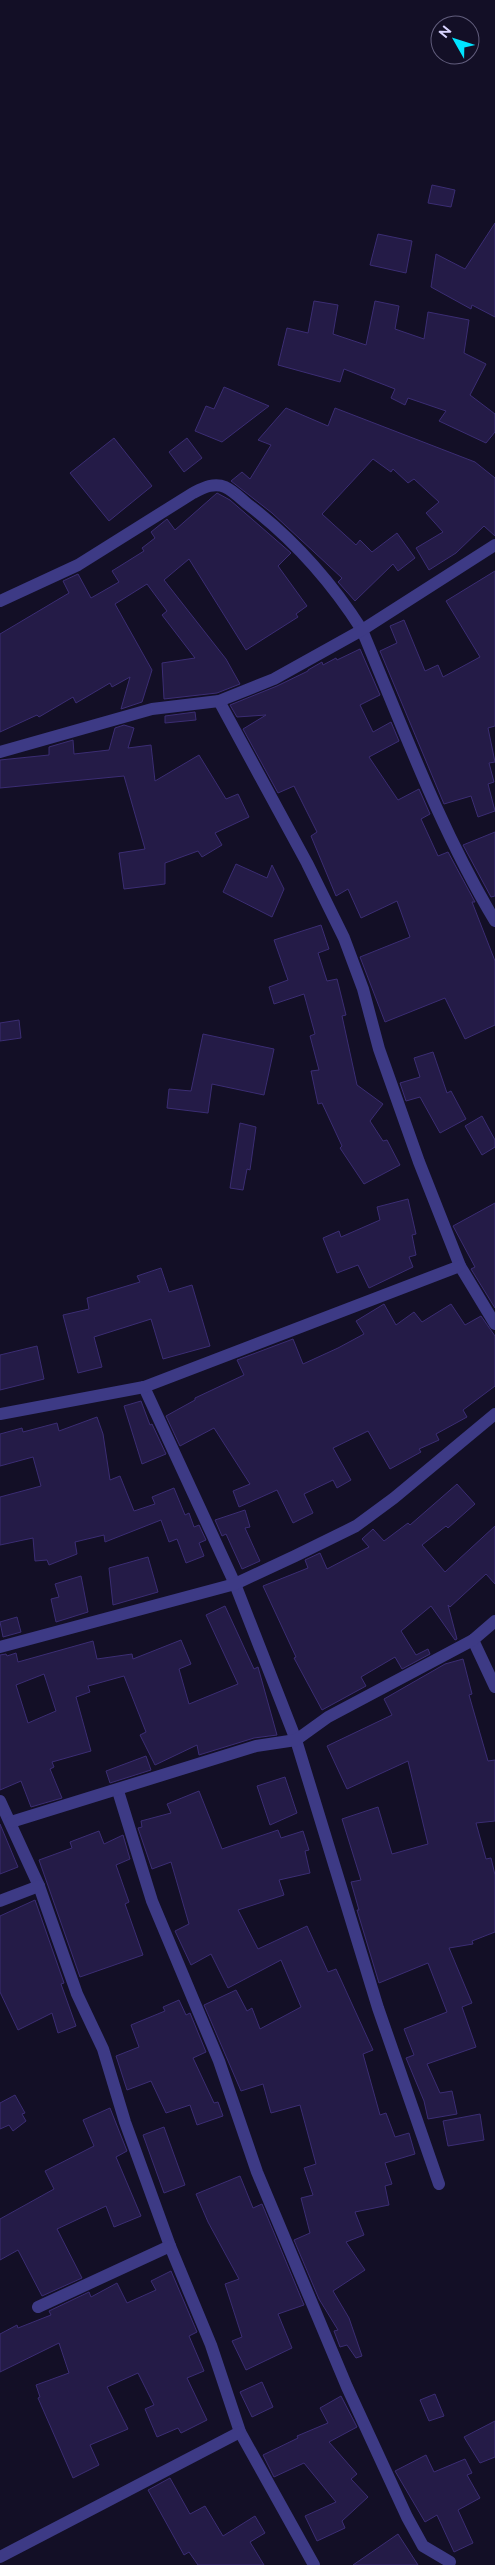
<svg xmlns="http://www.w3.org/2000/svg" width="495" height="2565" viewBox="0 0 495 2565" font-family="Raleway,sans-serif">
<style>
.building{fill:#241b47;stroke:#3b2d73;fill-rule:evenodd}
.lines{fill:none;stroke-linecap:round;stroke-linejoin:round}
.minor{stroke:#3d3a85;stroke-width:12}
</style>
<rect width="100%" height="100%" fill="#130f26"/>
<!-- building -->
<g class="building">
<path d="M 432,185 L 455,190 L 451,207 L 428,203 Z"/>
<path d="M 495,223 L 495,317 L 472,305 L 471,309 L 431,287 L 436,254 L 465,269 Z"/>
<path d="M 378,234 L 412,241 L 406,273 L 370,265 Z"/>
<path d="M 314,301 L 338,305 L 333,334 L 366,345 L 375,301 L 399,306 L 395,329 L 424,339 L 428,312 L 469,320 L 464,353 L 486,364 L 470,395 L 495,414 L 495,432 L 486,443 L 439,421 L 446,411 L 408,398 L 405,405 L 391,398 L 395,389 L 344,369 L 340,382 L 278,365 L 287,328 L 308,333 Z"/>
<path d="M 224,387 L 269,406 L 222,442 L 195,431 L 206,406 L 214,409 Z"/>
<path d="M 286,408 L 328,426 L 335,408 L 475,462 L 495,478 L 495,536 L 484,526 L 456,553 L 429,570 L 416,548 L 443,532 L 426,513 L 439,502 L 414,479 L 408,483 L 393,469 L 391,472 L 373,459 L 322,514 L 356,545 L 360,540 L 372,552 L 397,533 L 415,558 L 398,571 L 393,564 L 355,601 L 338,582 L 342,578 L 272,513 L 231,481 L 242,472 L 250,479 L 271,445 L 258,440 Z"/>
<path d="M 114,438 L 152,486 L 109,521 L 70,473 Z"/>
<path d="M 187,438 L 202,458 L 184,472 L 169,452 Z"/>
<path d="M 217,493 L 230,500 L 291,553 L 278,566 L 307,606 L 296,614 L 298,617 L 246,650 L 189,559 L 164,580 L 226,659 L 240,684 L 217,693 L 164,699 L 162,663 L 195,658 L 162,615 L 167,611 L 147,584 L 115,604 L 152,670 L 142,702 L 121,709 L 130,677 L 112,687 L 110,683 L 76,703 L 73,697 L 39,717 L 37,715 L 0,732 L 0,634 L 69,593 L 63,581 L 78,574 L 91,598 L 119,582 L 112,571 L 144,551 L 142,548 L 155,538 L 151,532 L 167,519 L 175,530 Z"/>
<path d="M 495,571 L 495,726 L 488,728 L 495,762 L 489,763 L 494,782 L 488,784 L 495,811 L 478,817 L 471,796 L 444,804 L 380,651 L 397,643 L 390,626 L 404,620 L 425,671 L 438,665 L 443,677 L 480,657 L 446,601 Z"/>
<path d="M 360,649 L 380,695 L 360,705 L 373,732 L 391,722 L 399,741 L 369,757 L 398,800 L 419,789 L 430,814 L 421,819 L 438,856 L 448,852 L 475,902 L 472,902 L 495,961 L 495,1025 L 465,1039 L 445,998 L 385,1022 L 360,957 L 410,937 L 397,901 L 361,918 L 348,889 L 336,896 L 311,836 L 317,832 L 294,786 L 278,793 L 243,729 L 266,715 L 237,717 L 230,705 L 277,686 L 308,671 L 308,670 L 322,662 L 323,665 L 336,658 L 337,660 Z"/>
<path d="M 195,712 L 196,720 L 165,723 L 165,716 Z"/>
<path d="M 124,725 L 134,728 L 128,748 L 151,745 L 155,781 L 199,755 L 226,799 L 238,794 L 249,817 L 215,833 L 222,845 L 202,857 L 198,851 L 165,863 L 165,884 L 124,889 L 119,853 L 145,849 L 124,776 L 0,788 L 0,760 L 49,755 L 49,747 L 73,740 L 74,754 L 109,750 L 115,728 Z"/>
<path d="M 495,832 L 495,896 L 491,897 L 463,845 Z"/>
<path d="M 236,864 L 267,878 L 272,865 L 284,889 L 272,917 L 223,892 Z"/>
<path d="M 321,925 L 329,949 L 318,953 L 327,981 L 337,979 L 346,1015 L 342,1016 L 357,1085 L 383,1104 L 370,1121 L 383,1141 L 387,1140 L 400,1165 L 364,1184 L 340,1148 L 342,1146 L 322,1103 L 318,1104 L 311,1071 L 319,1070 L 310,1036 L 315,1034 L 304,994 L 274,1004 L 269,987 L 288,980 L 274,940 Z"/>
<path d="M 19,1020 L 21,1038 L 0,1041 L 0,1023 Z"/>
<path d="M 203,1034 L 274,1049 L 264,1095 L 212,1084 L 208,1113 L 167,1108 L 169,1089 L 191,1091 Z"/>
<path d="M 433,1052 L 447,1093 L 451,1091 L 466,1119 L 440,1133 L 420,1097 L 406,1101 L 400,1083 L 420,1077 L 414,1058 Z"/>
<path d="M 482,1116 L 495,1140 L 495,1147 L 482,1155 L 465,1126 Z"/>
<path d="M 240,1123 L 256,1127 L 250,1170 L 247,1169 L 243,1190 L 230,1188 Z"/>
<path d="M 408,1199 L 416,1234 L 412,1235 L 416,1255 L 409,1257 L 413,1267 L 369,1288 L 358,1265 L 337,1273 L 323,1238 L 339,1231 L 341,1237 L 380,1220 L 377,1207 Z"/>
<path d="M 495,1203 L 495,1308 L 471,1269 L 475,1267 L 453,1226 Z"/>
<path d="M 161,1268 L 169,1292 L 192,1285 L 210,1346 L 163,1359 L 151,1319 L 94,1337 L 102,1367 L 78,1373 L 63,1315 L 89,1309 L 87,1298 L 140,1282 L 137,1276 Z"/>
<path d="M 384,1304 L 396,1325 L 414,1312 L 422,1322 L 451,1304 L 465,1325 L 481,1316 L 495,1336 L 495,1386 L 463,1410 L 467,1417 L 436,1434 L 439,1440 L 419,1449 L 421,1452 L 390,1469 L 368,1431 L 333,1448 L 351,1480 L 337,1488 L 333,1480 L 304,1494 L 313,1513 L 293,1523 L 277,1490 L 239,1507 L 233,1491 L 250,1484 L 214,1428 L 180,1446 L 166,1416 L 195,1400 L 195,1398 L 244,1375 L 237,1360 L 293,1339 L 303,1364 L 338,1348 L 364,1334 L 356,1321 Z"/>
<path d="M 37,1346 L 44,1379 L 0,1390 L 0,1355 Z"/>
<path d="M 141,1401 L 150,1425 L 152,1424 L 166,1454 L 142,1464 L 124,1406 Z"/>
<path d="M 97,1417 L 103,1434 L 110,1480 L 120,1476 L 134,1511 L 155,1504 L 152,1497 L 174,1488 L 185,1515 L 189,1513 L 194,1527 L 199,1525 L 206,1540 L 199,1543 L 204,1556 L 186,1563 L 177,1539 L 169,1542 L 161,1520 L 105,1542 L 104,1535 L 75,1542 L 77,1554 L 49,1565 L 47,1560 L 35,1561 L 33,1538 L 0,1545 L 0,1497 L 41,1486 L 33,1457 L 0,1466 L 0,1434 L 22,1428 L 23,1432 L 57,1423 L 59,1431 Z"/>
<path d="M 457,1484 L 475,1504 L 448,1528 L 446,1526 L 422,1545 L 445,1572 L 495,1526 L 495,1584 L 486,1574 L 450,1607 L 448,1605 L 457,1639 L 455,1640 L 431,1606 L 401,1631 L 416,1655 L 428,1649 L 430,1654 L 402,1669 L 395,1657 L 361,1677 L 366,1686 L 322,1710 L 294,1658 L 296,1657 L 263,1586 L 308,1568 L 305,1560 L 320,1553 L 327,1569 L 369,1547 L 362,1539 L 373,1529 L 384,1541 L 408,1523 L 410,1525 Z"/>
<path d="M 245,1510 L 250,1527 L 245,1528 L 260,1561 L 242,1569 L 226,1534 L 222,1536 L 215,1520 Z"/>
<path d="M 148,1557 L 158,1592 L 113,1605 L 109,1568 Z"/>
<path d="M 81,1576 L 88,1612 L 56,1622 L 51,1599 L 59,1597 L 55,1584 Z"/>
<path d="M 225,1606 L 254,1669 L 258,1667 L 277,1735 L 254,1738 L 199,1755 L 197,1745 L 155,1765 L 140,1735 L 146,1732 L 124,1676 L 88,1686 L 90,1692 L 76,1697 L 91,1751 L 52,1762 L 54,1767 L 50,1769 L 62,1798 L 31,1807 L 21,1781 L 0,1790 L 0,1655 L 6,1654 L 7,1656 L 16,1653 L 18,1662 L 93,1641 L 97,1659 L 132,1654 L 133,1659 L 181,1640 L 191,1664 L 179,1669 L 189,1704 L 238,1684 L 206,1615 ZM 44,1674 L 56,1711 L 28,1723 L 16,1685 Z"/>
<path d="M 17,1617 L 21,1632 L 3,1637 L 0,1622 Z"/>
<path d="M 463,1659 L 472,1694 L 469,1695 L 488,1761 L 495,1760 L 495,1821 L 476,1823 L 486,1859 L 491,1858 L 495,1875 L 495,1932 L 472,1941 L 473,1944 L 449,1948 L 472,2003 L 462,2007 L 476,2047 L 427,2064 L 440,2093 L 452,2091 L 457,2114 L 428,2119 L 424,2101 L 406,2058 L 414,2055 L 404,2029 L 447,2012 L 428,1963 L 379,1983 L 357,1910 L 359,1910 L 351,1882 L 361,1880 L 342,1819 L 378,1807 L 392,1854 L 428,1844 L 408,1761 L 347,1789 L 327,1746 L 392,1715 L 384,1699 L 445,1664 Z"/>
<path d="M 146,1756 L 151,1770 L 110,1783 L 106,1771 Z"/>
<path d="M 285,1777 L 297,1813 L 270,1825 L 257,1786 Z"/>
<path d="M 199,1791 L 222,1849 L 278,1830 L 281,1838 L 303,1831 L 309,1850 L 305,1851 L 310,1873 L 279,1880 L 284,1895 L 238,1910 L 258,1949 L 307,1926 L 328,1972 L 336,1969 L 373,2050 L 363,2054 L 380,2115 L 386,2113 L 395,2137 L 409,2133 L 415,2154 L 385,2163 L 392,2184 L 385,2186 L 389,2205 L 355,2212 L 364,2235 L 346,2242 L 365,2270 L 333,2291 L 349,2318 L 362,2356 L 356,2358 L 347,2345 L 340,2347 L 334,2331 L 338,2330 L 319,2299 L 294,2240 L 310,2233 L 301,2198 L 313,2195 L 304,2168 L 316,2164 L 300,2105 L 271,2113 L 263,2084 L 241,2091 L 204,2005 L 236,1990 L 247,2011 L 252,2008 L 260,2029 L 301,2007 L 281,1960 L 228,1988 L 211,1954 L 191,1965 L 175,1931 L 189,1924 L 171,1862 L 152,1869 L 138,1828 L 142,1827 L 141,1821 L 171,1813 L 167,1804 Z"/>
<path d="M 0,1824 L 18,1867 L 0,1874 Z"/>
<path d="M 99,1831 L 104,1844 L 123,1835 L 130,1859 L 116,1865 L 129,1902 L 125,1904 L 143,1955 L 80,1977 L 39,1860 L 72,1848 L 70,1842 Z"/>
<path d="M 35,1900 L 64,1983 L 61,1984 L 76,2026 L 58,2033 L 52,2013 L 18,2030 L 0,1992 L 0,1916 Z"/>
<path d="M 179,2000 L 186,2015 L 190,2013 L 206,2052 L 193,2058 L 214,2103 L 218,2102 L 223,2116 L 197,2125 L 190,2105 L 166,2113 L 151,2081 L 127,2090 L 116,2056 L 139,2047 L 131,2025 L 165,2011 L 163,2007 Z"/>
<path d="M 15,2095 L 25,2113 L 22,2114 L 26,2121 L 13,2131 L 9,2125 L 0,2129 L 0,2103 Z"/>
<path d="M 110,2108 L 127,2151 L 116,2157 L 141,2216 L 114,2227 L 106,2206 L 57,2229 L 82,2278 L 42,2296 L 18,2250 L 0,2260 L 0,2219 L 54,2189 L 45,2171 L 94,2146 L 83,2120 Z"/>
<path d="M 480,2114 L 484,2140 L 448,2146 L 443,2121 Z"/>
<path d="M 164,2127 L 185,2185 L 164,2193 L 143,2135 Z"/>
<path d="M 240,2176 L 253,2208 L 262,2204 L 304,2305 L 278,2314 L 292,2348 L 246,2370 L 232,2341 L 242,2337 L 225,2284 L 239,2279 L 208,2222 L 196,2194 Z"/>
<path d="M 171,2271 L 197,2332 L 189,2336 L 204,2371 L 187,2378 L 207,2420 L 181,2433 L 178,2428 L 157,2437 L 145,2409 L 154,2405 L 138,2373 L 107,2387 L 128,2429 L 90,2445 L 99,2465 L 73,2478 L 38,2398 L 40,2397 L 36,2385 L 69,2373 L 59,2343 L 0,2372 L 0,2334 L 17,2325 L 18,2328 L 51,2315 L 49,2311 L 89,2292 L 91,2297 L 117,2283 L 127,2303 L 156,2290 L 151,2281 Z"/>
<path d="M 262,2382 L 273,2407 L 252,2417 L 240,2392 Z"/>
<path d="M 435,2394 L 444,2416 L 429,2421 L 420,2400 Z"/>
<path d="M 341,2396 L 357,2427 L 329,2442 L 357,2474 L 351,2479 L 368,2497 L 342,2521 L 345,2528 L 317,2541 L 305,2516 L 336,2502 L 304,2463 L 274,2477 L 263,2455 L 298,2438 L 297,2436 L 328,2423 L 320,2408 Z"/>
<path d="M 495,2421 L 495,2457 L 480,2463 L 464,2437 Z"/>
<path d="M 426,2455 L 434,2472 L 465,2459 L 472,2473 L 467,2475 L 480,2498 L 458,2510 L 473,2543 L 454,2552 L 437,2515 L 425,2522 L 395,2471 Z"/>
<path d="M 170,2478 L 190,2514 L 205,2506 L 223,2536 L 255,2516 L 265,2533 L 250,2542 L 264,2565 L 198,2565 L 189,2552 L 184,2555 L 148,2490 Z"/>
<path d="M 398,2534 L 418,2565 L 353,2565 Z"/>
</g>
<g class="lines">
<!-- minor -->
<g class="minor">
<path d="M 0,601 L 78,565 L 193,493 C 203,488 214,482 225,487 C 234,491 242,500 250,506 C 294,540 332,583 362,630 C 403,728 440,829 495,921"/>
<path d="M 219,701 L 307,863 L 344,938 L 363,989 L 379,1049 L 419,1162 L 460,1266 L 495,1324"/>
<path d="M 0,752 L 152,709 L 219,701 L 274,679 L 362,630 L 495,545"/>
<path d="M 144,1387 L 235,1584 L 296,1740 L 378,2008 L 439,2184"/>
<path d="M 0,1414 L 144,1387 L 460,1266"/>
<path d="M 473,1640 L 495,1687"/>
<path d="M 0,1647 L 235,1584 L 295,1556 L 356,1526 L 394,1498 L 495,1414"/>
<path d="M 118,1791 L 152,1901 L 219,2061 L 257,2172 L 347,2387 L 407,2517 L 423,2546 L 450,2562"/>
<path d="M 0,1801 L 39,1886 L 77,1994 L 103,2049 L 125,2122 L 170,2246 L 211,2345 L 240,2432 L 314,2565"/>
<path d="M 11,1822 L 256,1746 L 296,1740 L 328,1717 L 473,1640 L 495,1621"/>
<path d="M 0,1901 L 39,1886"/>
<path d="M 38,2307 L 170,2246"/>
<path d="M 0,2557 L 240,2432"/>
</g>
</g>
<!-- north arrow -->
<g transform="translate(455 40) rotate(309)"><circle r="24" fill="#130f26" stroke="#625e7d"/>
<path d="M0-4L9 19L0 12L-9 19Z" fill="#00e5ff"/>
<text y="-8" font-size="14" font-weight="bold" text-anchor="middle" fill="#d9d4ff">N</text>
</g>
</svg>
